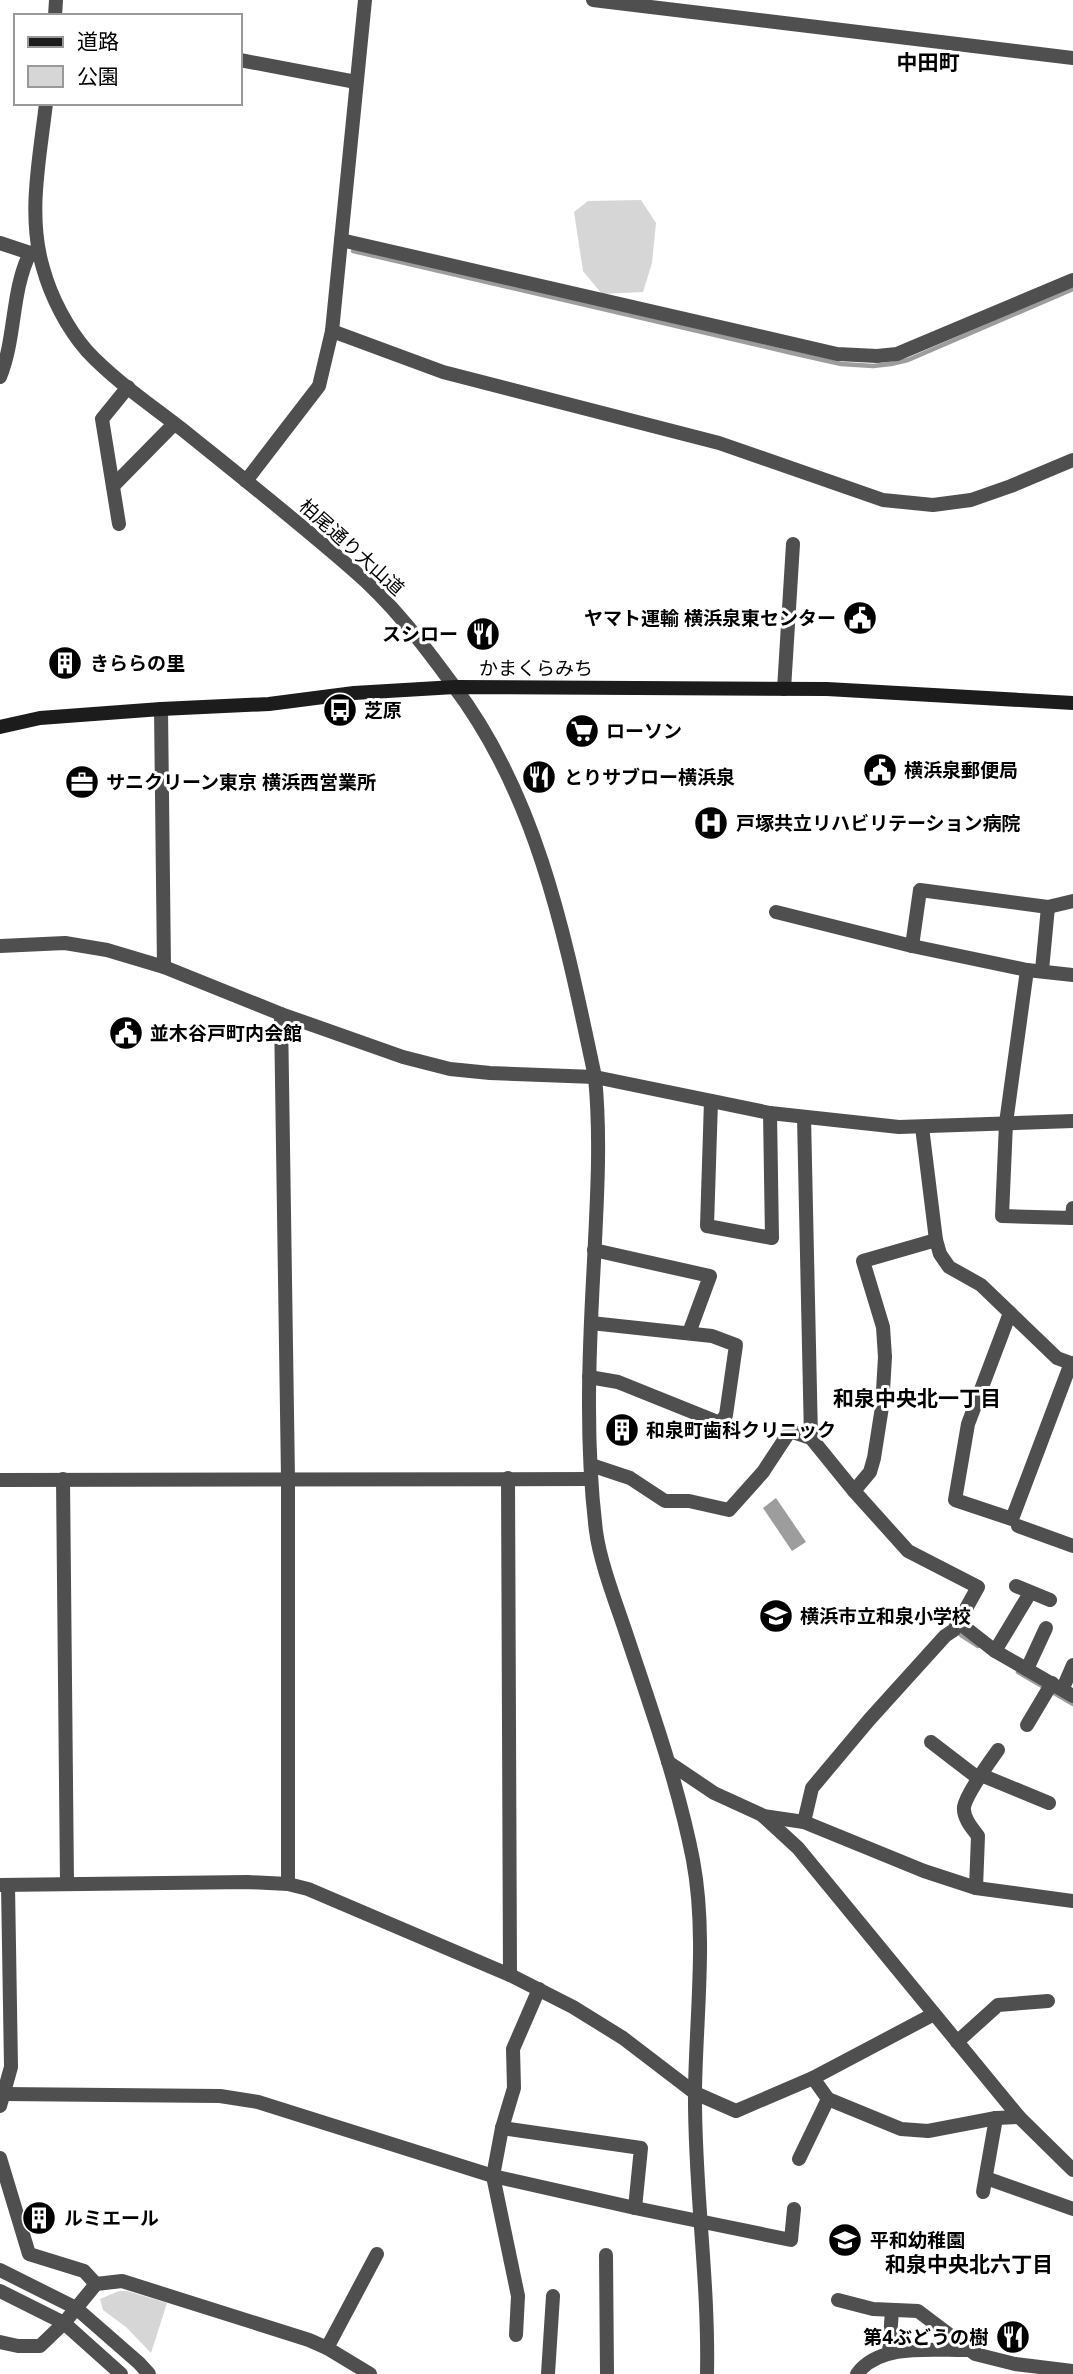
<svg xmlns="http://www.w3.org/2000/svg" width="1073" height="2374" viewBox="0 0 1073 2374" font-family="'Noto Sans','Noto Sans JP',sans-serif">
<style>
.green{fill:#d6d6d6}
.water{fill:#9d9d9d}
.lines{fill:none;stroke-linecap:round;stroke-linejoin:round}
.stream{stroke:#9d9d9d;stroke-width:4.5}
.minor{stroke:#4f4f4f;stroke-width:14}
.tertiary{stroke:#4f4f4f;stroke-width:14}
.secondary{stroke:#1c1c1c;stroke-width:14}
.labels{text-anchor:middle;stroke-width:6;stroke-linejoin:round;paint-order:stroke}
.street-label{font-size:19px;fill:#000;stroke:#fff}
.poi-label{font-size:19px;font-weight:bold;fill:#000;stroke:#fff;text-anchor:start}
.neighbourhood-label{font-size:21px;font-weight:bold;fill:#000;stroke:#fff}
</style>
<rect width="100%" height="100%" fill="#fff"/>
<!-- green -->
<g class="green">
<path d="M 641,200 L 656,223 L 652,263 L 643,292 L 602,294 L 583,271 L 574,212 L 588,201 Z"/>
<path d="M 119,2291 L 127,2291 L 167,2303 L 151,2353 L 126,2327 L 103,2310 L 100,2299 Z"/>
</g>
<!-- water -->
<path class="water" d="M 776,1498 L 806,1542 L 792,1551 L 763,1508 Z"/>
<g class="lines">
<!-- stream -->
<g class="stream">
<path d="M 353,251 L 792,353 L 841,364 L 873,366 L 891,364 L 908,360 L 1073,289"/>
<path d="M 961,1635 L 978,1646"/>
<path d="M 1018,1672 L 1073,1704"/>
</g>
<!-- minor -->
<g class="minor">
<path d="M 593,0 L 1073,58"/>
<path d="M 240,60 L 356,82"/>
<path d="M 341,240 L 837,354 L 877,356 L 897,354 L 1073,280"/>
<path d="M 0,243 L 30,253 L 37,251"/>
<path d="M 332,331 L 443,372 L 719,443 L 883,500 L 933,505 L 971,500 L 1011,486 L 1073,460"/>
<path d="M 0,377 C 16,338 11,291 30,253"/>
<path d="M 113,486 L 174,424"/>
<path d="M 119,524 L 102,419 L 128,387"/>
<path d="M 784,689 L 793,544"/>
<path d="M 161,709 L 164,967"/>
<path d="M 776,912 L 912,946 L 1027,970 L 1073,975"/>
<path d="M 0,946 L 65,943 L 107,950 L 164,967 L 281,1014 L 403,1057 L 450,1069 L 490,1073 L 595,1077 L 770,1113 L 899,1127 L 1073,1121"/>
<path d="M 912,946 L 920,890 L 1048,907 L 1073,901"/>
<path d="M 1027,970 L 1006,1123 L 1002,1216 L 1072,1218 L 1073,1208"/>
<path d="M 1042,970 L 1048,907"/>
<path d="M 281,1014 L 288,1478 L 288,1884"/>
<path d="M 595,1077 C 601,1138 597,1200 594,1261 C 589,1351 585,1442 596,1531 C 600,1562 616,1603 626,1633 C 651,1708 678,1783 693,1860 C 707,1935 696,2015 695,2091 C 694,2186 709,2279 707,2374"/>
<path d="M 711,1101 L 707,1226 L 772,1238 L 770,1113"/>
<path d="M 804,1117 L 811,1438"/>
<path d="M 922,1127 L 936,1240 L 940,1254 L 949,1267 L 981,1285 L 1057,1358 L 1073,1364"/>
<path d="M 594,1250 L 710,1276 L 689,1333"/>
<path d="M 1010,1313 L 968,1424 L 955,1500 L 1012,1519 L 1071,1363"/>
<path d="M 589,1377 L 618,1382 L 720,1423 L 726,1415 L 736,1345 L 712,1336 L 591,1323"/>
<path d="M 591,1465 L 630,1478 L 665,1501 L 689,1501 L 729,1510 L 763,1472 L 790,1431 L 811,1438 L 854,1491 L 908,1551 L 978,1587 L 954,1630 L 945,1636 L 869,1720 L 812,1788 L 804,1822"/>
<path d="M 508,1478 L 510,1975"/>
<path d="M 63,1479 L 67,1883"/>
<path d="M 0,1480 L 591,1479"/>
<path d="M 854,1491 L 870,1472 L 874,1458 L 882,1407 L 885,1357 L 883,1327 L 863,1261 L 936,1240"/>
<path d="M 1018,1526 L 1073,1546"/>
<path d="M 1016,1586 L 1050,1600"/>
<path d="M 958,1622 L 995,1651 L 1073,1696"/>
<path d="M 995,1651 L 1030,1593"/>
<path d="M 1027,1669 L 1046,1628"/>
<path d="M 1063,1688 L 1073,1665"/>
<path d="M 1027,1725 L 1052,1683"/>
<path d="M 931,1742 L 978,1778"/>
<path d="M 668,1762 L 714,1793 L 762,1815 L 798,1848 L 1019,2117 L 1073,2170"/>
<path d="M 981,1775 L 1049,1803"/>
<path d="M 763,1816 L 804,1822 L 924,1871 L 976,1888 L 1073,1901"/>
<path d="M 0,1885 L 248,1882 L 288,1884 L 308,1889 L 510,1975 L 573,2007 L 623,2038 L 695,2093 L 736,2111 L 813,2078 L 934,2014"/>
<path d="M 976,1888 L 978,1836 C 972,1828 963,1818 964,1807 C 966,1795 990,1761 998,1750"/>
<path d="M 957,2042 L 998,2005 L 1048,2001"/>
<path d="M 813,2078 L 828,2099 L 901,2129 L 928,2131 L 996,2118 L 1019,2117"/>
<path d="M 2,2094 L 220,2096 L 258,2102 L 493,2176 L 635,2208 L 791,2240 L 794,2209"/>
<path d="M 0,2106 L 11,2067 L 8,1885"/>
<path d="M 502,2128 L 641,2148 L 635,2208"/>
<path d="M 0,2158 L 29,2254 L 84,2271 L 96,2284"/>
<path d="M 799,2159 L 828,2099"/>
<path d="M 986,2178 L 1073,2209"/>
<path d="M 983,2192 L 996,2118"/>
<path d="M 606,2255 L 607,2374"/>
<path d="M 838,2300 L 873,2309 L 918,2311 L 975,2354 L 1015,2364 L 1073,2371"/>
<path d="M 516,2335 L 518,2296 L 493,2176 L 502,2128 L 514,2088 L 513,2049 L 539,1989"/>
<path d="M 0,2342 L 18,2346 L 40,2346 L 64,2323"/>
<path d="M 327,2348 L 377,2254"/>
<path d="M 889,2353 L 892,2310"/>
<path d="M 548,2374 L 553,2296"/>
<path d="M 857,2374 C 880,2342 935,2351 970,2350"/>
</g>
<!-- tertiary -->
<g class="tertiary">
<path d="M 55,16 L 56,0"/>
<path d="M 46,103 C 40,157 27,215 43,268 C 51,297 67,328 87,351 C 115,381 151,405 183,430 C 240,476 297,521 352,569 C 391,602 423,644 453,685 C 539,798 566,941 595,1077"/>
<path d="M 246,481 L 319,386 L 332,331 L 365,0"/>
<path d="M 0,2270 L 76,2308 L 139,2363 L 149,2374"/>
<path d="M 0,2291 L 64,2323 L 121,2374"/>
<path d="M 64,2323 L 96,2284 L 122,2281 L 309,2340 L 327,2348 L 370,2374"/>
</g>
<!-- secondary -->
<path class="secondary" d="M 0,727 L 40,718 L 161,709 L 269,704 L 354,693 L 455,687 L 827,689 L 1073,703"/>
</g>
<!-- icons -->
<defs>
<g id="civic-disc" transform="scale(1.75)"><circle r="9.5" fill="#000" stroke="#fff"/><path d="M-.6-6.5H3V-4.5H.6V-3L4-1V1h2V6H-6V1h2V-1L-.6-3ZM-1.2 2.5V6h2.4V2.5Z" fill="#fff"/></g>
<g id="restaurant-disc" transform="scale(1.75)"><circle r="9.5" fill="#000" stroke="#fff"/><path d="M-5-6h1v4h1v-4h1v4h1v-4h1v5L-1.5 .5V6h-2V.5L-5-1ZM5-6V6H3V1.5H1.5Q1.5-4 5-6Z" fill="#fff"/></g>
<g id="building-disc" transform="scale(1.75)"><circle r="9.5" fill="#000" stroke="#fff"/><path d="M-4-6H4V6H1V3H-1V6H-4ZM-2.5-4.3h1.7v1.8h-1.7ZM.8-4.3h1.7v1.8H.8ZM-2.5-1h1.7V.8h-1.7ZM.8-1h1.7V.8H.8Z" fill="#fff"/></g>
<g id="bus-disc" transform="scale(1.75)"><circle r="9.5" fill="#000" stroke="#fff"/><path d="M-5-6H5V4H4V6H2V4H-2V6H-4V4H-5ZM-3.5-4V0h7V-4ZM-3.5 1.2v1.5H-2V1.2ZM2 1.2v1.5H3.5V1.2Z" fill="#fff"/></g>
<g id="supermarket-disc" transform="scale(1.75)"><circle r="9.5" fill="#000" stroke="#fff"/><path d="M-6-5.5h2.5l.6 2H6L4.5 2H-2.5L-4.4-4H-6ZM-1.5 3.2a1.3 1.3 0 1 0 .1 0ZM3 3.2a1.3 1.3 0 1 0 .1 0Z" fill="#fff"/></g>
<g id="office-disc" transform="scale(1.75)"><circle r="9.5" fill="#000" stroke="#fff"/><path d="M-6-3h4V-5.5h4V-3h4V5H-6ZM-1-4.5V-3h2v-1.5ZM-6 0V1H6V0Z" fill="#fff"/></g>
<g id="hospital-disc" transform="scale(1.75)"><circle r="9.5" fill="#000" stroke="#fff"/><path d="M-5-5h3v3.5h4V-5h3V5h-3V1.5h-4V5h-3Z" fill="#fff"/></g>
<g id="school-disc" transform="scale(1.75)"><circle r="9.5" fill="#000" stroke="#fff"/><path d="M0-5L7-2L0 1L-7-2ZM-4 1L0 2.5L4 1V4Q0 6-4 4Z" fill="#fff"/></g>
</defs>
<g fill-rule="evenodd">
<use href="#civic-disc" x="860" y="618"/>
<use href="#restaurant-disc" x="483" y="634"/>
<use href="#building-disc" x="65" y="663"/>
<use href="#bus-disc" x="340" y="710"/>
<use href="#supermarket-disc" x="582" y="731"/>
<use href="#civic-disc" x="880" y="770"/>
<use href="#restaurant-disc" x="539" y="777"/>
<use href="#office-disc" x="82" y="782"/>
<use href="#hospital-disc" x="711" y="823"/>
<use href="#civic-disc" x="126" y="1033"/>
<use href="#building-disc" x="622" y="1430"/>
<use href="#school-disc" x="776" y="1616"/>
<use href="#building-disc" x="39" y="2218"/>
<use href="#school-disc" x="845" y="2240"/>
<use href="#restaurant-disc" x="1013" y="2337"/>
</g>
<g class="labels">
<!-- street labels -->
<g class="street-label">
<text transform="translate(352 547) rotate(42)" y="7">柏尾通り大山道</text>
<text x="536" y="675">かまくらみち</text>
</g>
<!-- poi labels -->
<g class="poi-label">
<text x="836" y="625" text-anchor="end">ヤマト運輸 横浜泉東センター</text>
<text x="458" y="641" text-anchor="end">スシロー</text>
<text x="90" y="670">きららの里</text>
<text x="364" y="717">芝原</text>
<text x="606" y="738">ローソン</text>
<text x="904" y="777">横浜泉郵便局</text>
<text x="564" y="784">とりサブロー横浜泉</text>
<text x="106" y="789">サニクリーン東京 横浜西営業所</text>
<text x="736" y="830">戸塚共立リハビリテーション病院</text>
<text x="150" y="1040">並木谷戸町内会館</text>
<text x="646" y="1437">和泉町歯科クリニック</text>
<text x="800" y="1623">横浜市立和泉小学校</text>
<text x="64" y="2225">ルミエール</text>
<text x="870" y="2247">平和幼稚園</text>
<text x="988" y="2344" text-anchor="end">第4ぶどうの樹</text>
</g>
<!-- neighbourhood labels -->
<g class="neighbourhood-label">
<text x="928" y="70">中田町</text>
<text x="917" y="1406">和泉中央北一丁目</text>
<text x="969" y="2272">和泉中央北六丁目</text>
</g>
</g>
<!-- legend -->
<rect x="14" y="14" width="228" height="91" fill="#ffffff" stroke="#999999" stroke-width="2"/>
<rect x="28" y="37" width="35" height="10" fill="#1c1c1c" stroke="#999999" stroke-width="2"/>
<text x="77" y="49" font-size="21" fill="#000000">道路</text>
<rect x="28" y="66" width="35" height="21" fill="#d6d6d6" stroke="#999999" stroke-width="2"/>
<text x="77" y="84" font-size="21" fill="#000000">公園</text>
</svg>
